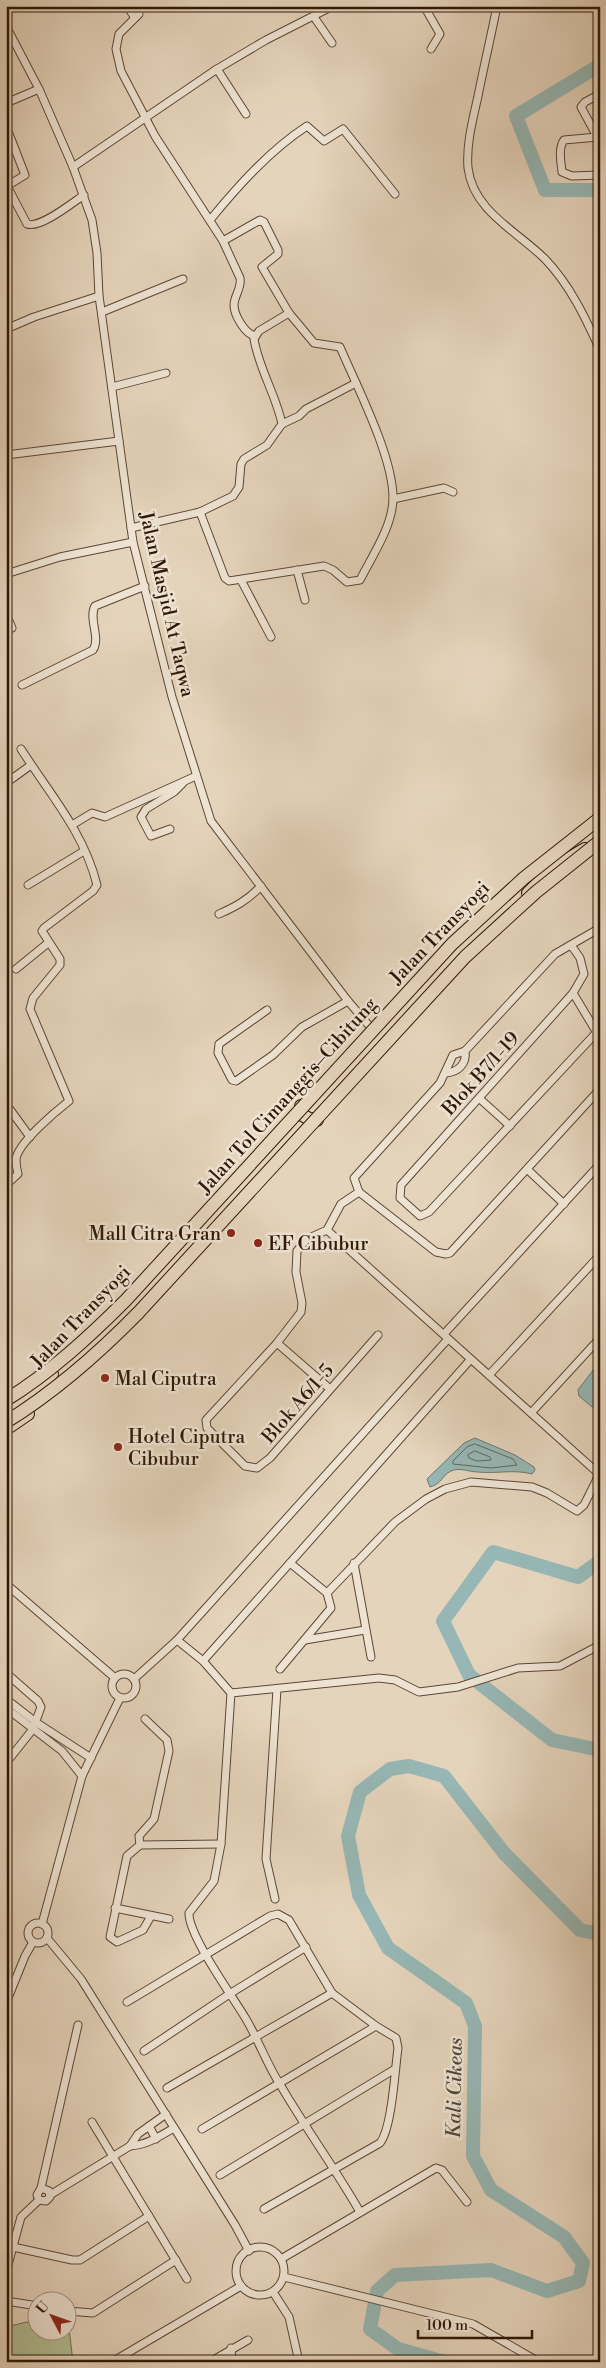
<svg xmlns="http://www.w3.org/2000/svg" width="606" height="2368" viewBox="0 0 606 2368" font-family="'Libre Bodoni',serif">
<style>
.green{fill:#b1bd94;stroke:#706a4d}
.water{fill:#96b7b5;stroke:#6d776f}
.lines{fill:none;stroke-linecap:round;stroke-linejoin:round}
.shore{stroke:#62675e;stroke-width:1}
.river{stroke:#96b7b5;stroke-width:14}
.street-casing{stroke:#5c4634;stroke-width:9}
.highway-casing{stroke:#2f1706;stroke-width:14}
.street{stroke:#eee3d3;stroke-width:7}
.highway{stroke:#e5d4bc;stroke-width:12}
.highway-bridge-casing{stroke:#2f1706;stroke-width:14;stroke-linecap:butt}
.highway-bridge{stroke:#e5d4bc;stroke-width:12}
.poi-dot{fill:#8f2418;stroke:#eee3d3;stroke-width:2}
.labels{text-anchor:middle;stroke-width:5;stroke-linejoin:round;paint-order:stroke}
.street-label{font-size:19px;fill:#2f1706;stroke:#eee3d3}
.poi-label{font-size:19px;fill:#2f1706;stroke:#eee3d3;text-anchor:start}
.water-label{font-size:20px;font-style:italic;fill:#4e473b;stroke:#eee3d3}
</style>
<rect width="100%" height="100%" fill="#e5d4bc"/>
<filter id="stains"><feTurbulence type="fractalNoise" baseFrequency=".004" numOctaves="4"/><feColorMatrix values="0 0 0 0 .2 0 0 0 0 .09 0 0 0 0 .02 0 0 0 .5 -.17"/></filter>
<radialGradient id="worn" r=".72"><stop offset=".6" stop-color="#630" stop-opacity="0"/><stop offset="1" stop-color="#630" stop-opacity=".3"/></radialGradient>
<!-- green -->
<path class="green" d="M 27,2322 L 37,2324 L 38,2330 L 68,2330 L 69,2328 L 73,2362 L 6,2362 L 6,2327 Z"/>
<!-- water -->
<g class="water">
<path d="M 600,1361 L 600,1399 L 596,1405 L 592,1407 L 579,1396 L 578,1390 Z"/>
<path d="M 475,1438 L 515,1455 L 534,1467 L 535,1470 L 532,1474 C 514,1469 496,1474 478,1472 C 469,1472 460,1467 451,1471 C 442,1475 442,1484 430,1487 L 427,1479 L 464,1443 Z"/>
</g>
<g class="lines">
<!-- shore -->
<g class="shore">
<path d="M 475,1444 L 513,1459 L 517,1465 L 491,1468 L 453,1464 L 453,1461 L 467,1447 Z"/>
<path d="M 475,1451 L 490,1457 L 491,1460 L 477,1461 L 469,1458 L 468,1455 Z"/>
</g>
<!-- river -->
<g class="river">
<path d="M 600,65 L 516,116 L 545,190 L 600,190"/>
<path d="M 600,1561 L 578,1577 L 493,1552 L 443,1621 L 469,1675 L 552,1740 L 600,1750"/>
<path d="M 445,2362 L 398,2349 L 370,2329 L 377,2291 L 395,2275 L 491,2270 L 547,2291 L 579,2281 L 583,2263 L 564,2237 L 491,2190 L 473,2156 L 475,2026 L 466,2003 L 388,1948 L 359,1895 L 348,1836 L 360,1792 L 390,1769 L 409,1766 L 444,1776 L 504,1853 L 580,1930 L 600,1934"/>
</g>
<!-- street casing -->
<g class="street-casing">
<g id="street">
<path d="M 127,6 L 135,18"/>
<path d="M 424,6 L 440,34 L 431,49"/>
<path d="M 497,6 C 491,36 484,66 478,96 C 473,119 466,144 468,168 C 473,211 517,231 545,259 C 570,285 585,317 600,350"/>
<path d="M 139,14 L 119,34 L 116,49 L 121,71 L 155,136 L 223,241 L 240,278 C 242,288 234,296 234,305 C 234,315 245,334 255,336"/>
<path d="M 314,17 L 332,43"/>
<path d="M 6,26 L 39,89 L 73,167 L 92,220 L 97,253 L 99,296 L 133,542 L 172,697 L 211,821 L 348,1001 L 372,1029"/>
<path d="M 217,69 L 246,114"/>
<path d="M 600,94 L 585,102 L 581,107 L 600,142"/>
<path d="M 6,103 L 39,89"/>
<path d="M 6,126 L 25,175 L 7,186 L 27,224 C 40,229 72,203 84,195"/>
<path d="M 598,137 L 564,140 C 558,148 561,162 562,172 L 572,176 L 600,175"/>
<path d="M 73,167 L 217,69 L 266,40 L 333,6"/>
<path d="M 210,220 C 238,186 270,150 307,126 L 324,141 L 343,129 L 395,194"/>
<path d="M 102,312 L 183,279"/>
<path d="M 6,329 L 34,317 L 99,296"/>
<path d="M 112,387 L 166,373"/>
<path d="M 282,424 C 276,395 259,369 254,339 L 259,331 L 289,313"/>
<path d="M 6,455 L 119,441"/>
<path d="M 393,499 L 444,488 L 453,492"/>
<path d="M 200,512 L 233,496 L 239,487 L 241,464 L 244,459 L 267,445 L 282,424 L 299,416 L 306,409 L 356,383"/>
<path d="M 131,528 L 200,512 L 225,578 L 229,581 L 324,566 L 333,570 L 347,582 L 360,580 C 372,556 393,526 393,498 C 393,456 357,387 340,347 L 314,343 L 289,313 L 262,267 L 278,254 L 278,250 L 264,222 L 260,220 L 223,241"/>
<path d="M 297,570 L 305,600"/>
<path d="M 6,574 L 60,557 L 133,542"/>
<path d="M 241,580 L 271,637"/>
<path d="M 6,614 L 12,628"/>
<path d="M 22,685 L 93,650 C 101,637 88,619 95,606 L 145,586"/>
<path d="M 6,783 L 31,765"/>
<path d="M 72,825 L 92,813 L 105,817 L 196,776"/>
<path d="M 170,829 L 151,836 L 141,817 L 146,809 L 174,792 L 183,783"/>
<path d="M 28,885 L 84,851"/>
<path d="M 219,914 C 235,907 248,900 261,886"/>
<path d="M 571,945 L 580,958 L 584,974 L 573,993 L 401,1185 L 400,1198 L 420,1216 L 429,1212 L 597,1032"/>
<path d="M 16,969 L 48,943"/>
<path d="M 573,993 L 600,1038"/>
<path d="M 267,1010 L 219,1044 L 218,1053 L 232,1080 L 236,1081 L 273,1055 L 302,1027 L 348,1001"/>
<path d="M 446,1073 C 458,1072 467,1064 465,1051"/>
<path d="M 480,1099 L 510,1126"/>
<path d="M 6,1104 L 30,1137"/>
<path d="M 528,1170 L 564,1204"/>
<path d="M 6,1185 L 18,1174 C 17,1170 16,1163 16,1159 C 18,1143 56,1111 69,1101 L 30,1009 L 33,998 L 60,965 L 60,959 L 42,931 L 44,928 L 93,891 L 97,885 C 84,832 49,793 21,749"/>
<path d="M 359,1192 L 436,1252 L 446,1254 L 450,1253 L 600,1089"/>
<path d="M 6,1212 L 6,1213"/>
<path d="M 327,1230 L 599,1474"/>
<path d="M 444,1334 L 600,1164"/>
<path d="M 378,1335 L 270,1458 L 257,1468 L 245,1466 L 207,1428 L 206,1420 L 277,1343 L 301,1312 L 302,1303 L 296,1272 L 297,1251 L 307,1239 L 327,1230 L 341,1204 L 359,1192 L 354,1178 L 440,1083 L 453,1055 L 465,1051 L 555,954 L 600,928"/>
<path d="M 277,1343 L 330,1389"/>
<path d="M 489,1375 L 600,1255"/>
<path d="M 531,1413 L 600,1338"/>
<path d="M 354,1563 L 371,1657"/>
<path d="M 6,1584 L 115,1678"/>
<path d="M 327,1593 L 395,1522 L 426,1499 L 445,1489 L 471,1482 L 532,1487 L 547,1493 L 577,1511 L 584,1505 L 600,1473"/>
<path d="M 177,1640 L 448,1339"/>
<path d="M 305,1640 L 365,1630"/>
<path d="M 203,1661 L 470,1360"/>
<path d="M 280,1669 L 331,1608 L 327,1593 L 290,1563"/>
<path d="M 6,1673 L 38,1701 L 41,1707 L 33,1729 L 6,1763"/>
<circle cx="124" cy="1686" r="12"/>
<path d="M 134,1679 L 177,1640 L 203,1661 L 231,1693 L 221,1844 L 214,1881 L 189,1913 C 188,1935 233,1997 246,2019 C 259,2041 267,2065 281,2086 C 306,2129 335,2168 360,2212"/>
<path d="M 231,1693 L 379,1678 L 395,1680 L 419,1692 L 458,1687 L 518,1668 L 560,1666 L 600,1645"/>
<path d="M 6,1699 L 37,1723 L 91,1758"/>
<path d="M 6,1708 L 62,1751 L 82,1776"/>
<path d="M 140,1845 L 139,1836 L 154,1819 L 169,1751 L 167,1740 L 145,1719"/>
<path d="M 275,1899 L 266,1859 L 277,1689"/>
<path d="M 115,1908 L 169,1919"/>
<path d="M 151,1916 L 143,1930 L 117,1942 L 110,1937 L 127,1856 L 140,1845 L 221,1844"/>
<circle cx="38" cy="1933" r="10"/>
<path d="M 42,1924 L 82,1776 L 120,1698"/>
<path d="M 47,1938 L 81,1979 L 235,2225 L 249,2251"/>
<path d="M 127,2002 L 270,1916 L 278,1914 L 289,1920 L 332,1993 L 376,2026 L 396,2038 L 398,2048 C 395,2069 392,2128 380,2143 L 264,2209"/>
<path d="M 6,2003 L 25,1956 L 33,1942"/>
<path d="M 144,2051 L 231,1993 L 306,1947"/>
<path d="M 167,2088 L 332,1993"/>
<path d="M 92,2122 L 187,2279"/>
<path d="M 149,2126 L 156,2139"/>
<path d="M 202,2129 L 376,2026"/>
<path d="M 130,2146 C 147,2145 160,2136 174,2128"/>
<path d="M 220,2175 L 395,2069"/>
<path d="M 41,2188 L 49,2191 L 50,2197 L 46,2201 L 39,2200 L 37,2195 L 41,2188 L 78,2025"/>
<path d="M 50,2195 L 130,2146 L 138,2134 L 166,2114"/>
<path d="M 13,2247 L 72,2260 L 80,2260 L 149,2216"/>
<circle cx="260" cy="2271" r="24"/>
<path d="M 281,2259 L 436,2168 L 442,2170 L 467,2202"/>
<path d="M 6,2272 L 21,2217 L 39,2200"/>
<path d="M 284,2277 L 473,2324 L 539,2362"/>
<path d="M 273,2292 L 289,2317 L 299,2362"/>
<path d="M 6,2301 L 38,2306"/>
<path d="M 68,2311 L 93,2313 L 176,2260"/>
<path d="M 231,2348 L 232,2362"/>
<path d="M 112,2362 L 241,2286"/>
<path d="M 210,2362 L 248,2340"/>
</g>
</g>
<!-- highway casing -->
<g class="highway-casing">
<g id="highway">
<path d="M 528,893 C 545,875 563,861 585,849"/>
<path d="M 301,1106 L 301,1114 L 309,1119 L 317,1120"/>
<path d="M 6,1410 L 52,1374"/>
<path d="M 6,1429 L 28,1414"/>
</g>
</g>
<!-- street -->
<use href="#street" class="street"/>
<!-- highway -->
<use href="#highway" class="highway"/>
<!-- highway-bridge casing -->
<g class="highway-bridge-casing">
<g id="highway-bridge">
<path d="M 6,1400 C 51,1372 89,1337 126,1300 L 452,944 L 524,878 L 600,818"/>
<path d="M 6,1422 C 56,1391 98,1354 139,1312 L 465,957 L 536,892 L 600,841"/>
</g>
</g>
<!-- highway-bridge -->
<use href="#highway-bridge" class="highway-bridge"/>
</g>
<!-- markers -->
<g class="poi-dot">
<circle cx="231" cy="1233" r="5"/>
<circle cx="258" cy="1243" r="5"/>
<circle cx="105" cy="1378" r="5"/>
<circle cx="118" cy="1447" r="5"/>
</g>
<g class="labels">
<!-- street labels -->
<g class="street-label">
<text transform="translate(168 604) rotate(77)" y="7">Jalan Masjid At Taqwa</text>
<text transform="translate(439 932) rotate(-46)" y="7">Jalan Transyogi</text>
<text transform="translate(480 1073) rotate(-48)" y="7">Blok B7/1-19</text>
<text transform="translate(287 1095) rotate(-48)" y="7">Jalan Tol Cimanggis–Cibitung</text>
<text transform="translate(80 1316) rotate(-46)" y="7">Jalan Transyogi</text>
<text transform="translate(297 1403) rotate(-49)" y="7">Blok A6/1-5</text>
</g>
<!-- poi labels -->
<g class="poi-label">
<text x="221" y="1240" text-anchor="end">Mall Citra Gran</text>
<text x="268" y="1250">EF Cibubur</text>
<text x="115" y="1385">Mal Ciputra</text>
<text x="128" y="1443">Hotel Ciputra<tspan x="128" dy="22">Cibubur</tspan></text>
</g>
<!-- water labels -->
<g class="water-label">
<text transform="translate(454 2088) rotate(-89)" y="7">Kali Cikeas</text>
</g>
</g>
<!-- margin -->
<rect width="606" height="2368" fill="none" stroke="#e5d4bc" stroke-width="25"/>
<rect x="8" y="8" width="591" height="2353" fill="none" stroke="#2f1706" stroke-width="2.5"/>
<rect x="12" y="12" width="581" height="2343" fill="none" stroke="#2f1706"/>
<!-- north arrow -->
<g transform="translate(52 2316) rotate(311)"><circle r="24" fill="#eee3d3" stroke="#a29181"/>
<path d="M0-4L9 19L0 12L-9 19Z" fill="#8f2418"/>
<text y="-8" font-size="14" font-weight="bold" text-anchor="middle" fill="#2f1706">U</text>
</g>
<!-- scale -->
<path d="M418 2330v8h114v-8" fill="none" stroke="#2f1706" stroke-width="2.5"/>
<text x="426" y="2330" font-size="15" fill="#2f1706" stroke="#eee3d3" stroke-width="4" paint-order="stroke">100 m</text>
<rect width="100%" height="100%" filter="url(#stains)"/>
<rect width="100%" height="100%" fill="url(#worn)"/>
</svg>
